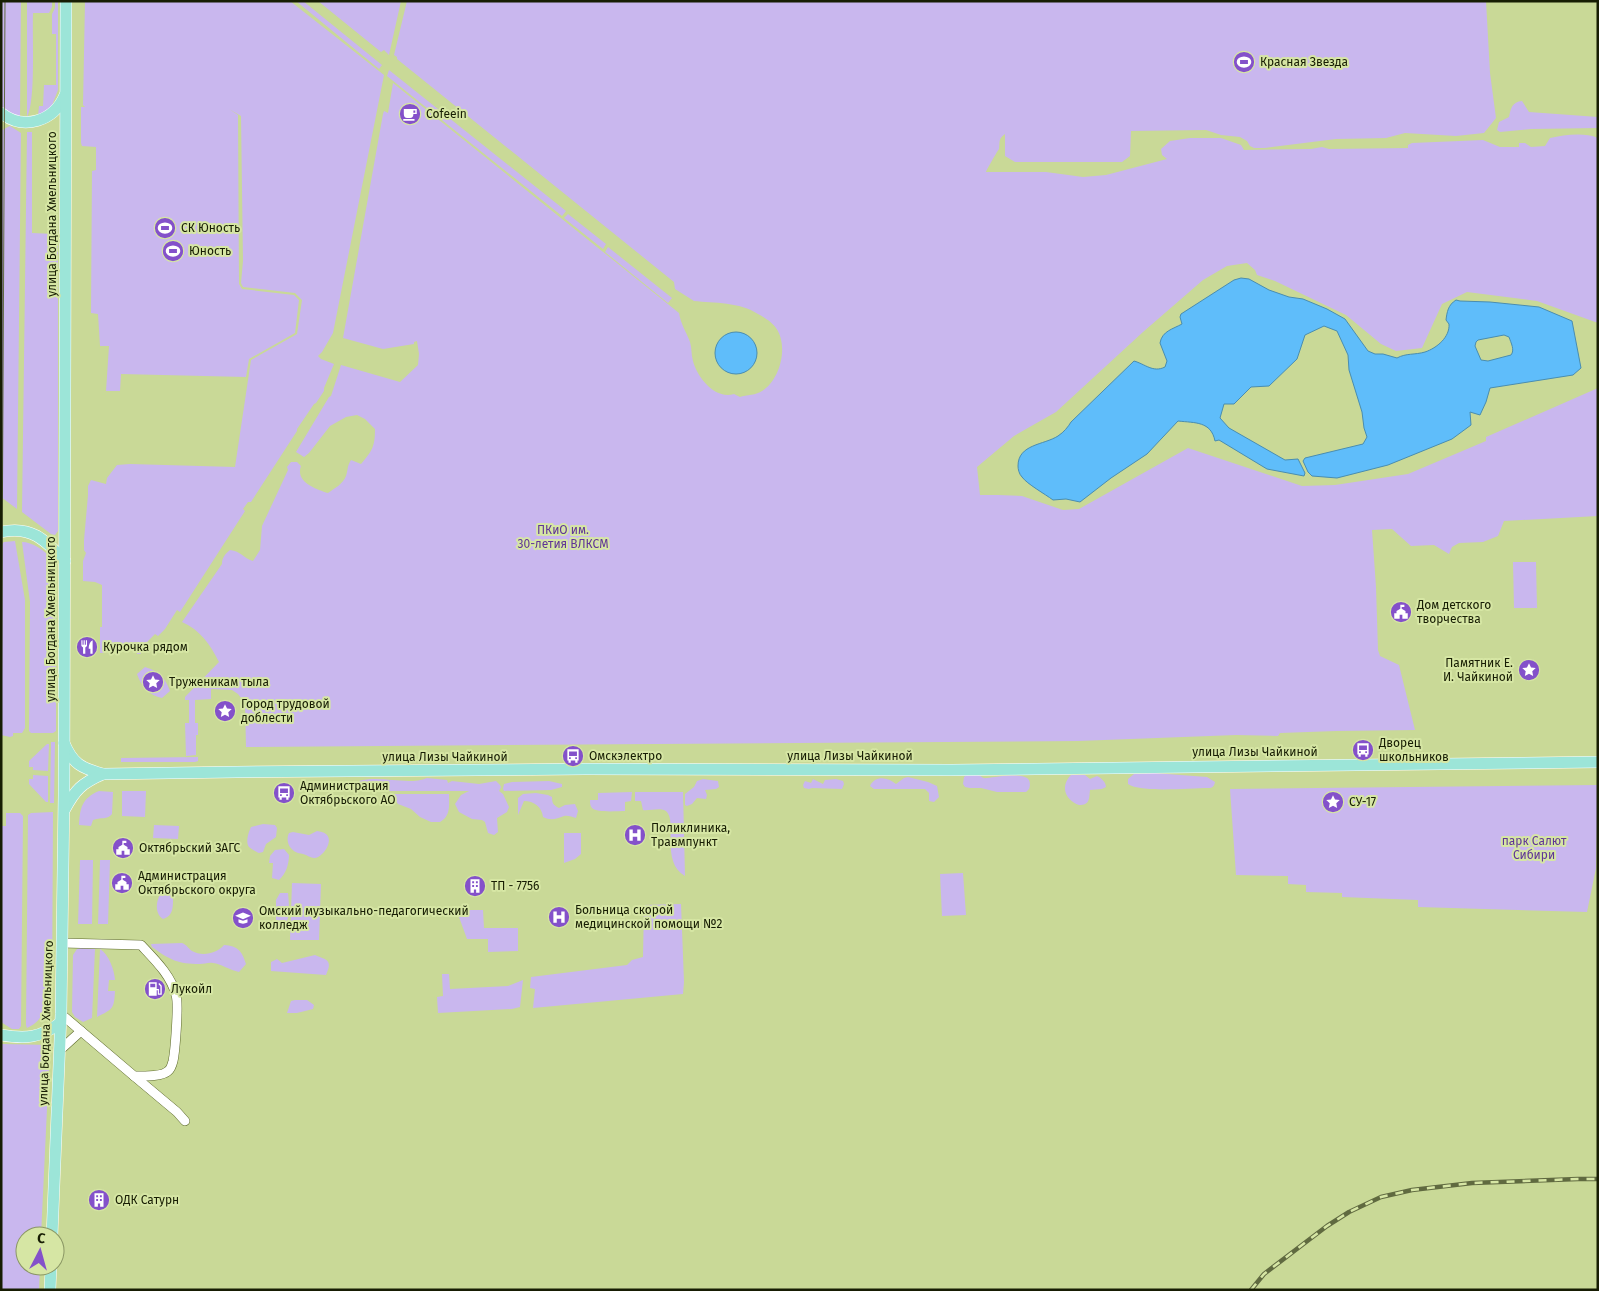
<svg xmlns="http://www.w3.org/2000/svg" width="1599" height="1291" viewBox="0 0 1599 1291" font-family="'Fira Sans',sans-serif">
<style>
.green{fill:#c9b7ee}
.water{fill:#5fbdfa;stroke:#498db0;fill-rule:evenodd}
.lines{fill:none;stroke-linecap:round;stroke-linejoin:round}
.minor-casing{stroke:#5c692a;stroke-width:10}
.major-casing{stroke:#fff;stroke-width:12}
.minor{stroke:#fff;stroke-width:9}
.major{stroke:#9ce5d8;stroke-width:11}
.tram{stroke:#606a40;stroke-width:1}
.rail-casing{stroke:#606a40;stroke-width:4.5}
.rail{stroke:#d6e6a4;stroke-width:2.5;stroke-dasharray:8;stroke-linecap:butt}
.labels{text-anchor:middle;stroke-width:4;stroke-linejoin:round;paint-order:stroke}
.poi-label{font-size:12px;fill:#171d03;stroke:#d6e6a4;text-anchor:start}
.street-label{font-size:12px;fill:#171d03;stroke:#d6e6a4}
.park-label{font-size:12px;fill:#5f3497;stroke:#d6e6a4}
</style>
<rect width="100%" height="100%" fill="#c9d997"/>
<!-- green -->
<g class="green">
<path d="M 1,1 L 21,1 L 20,119 L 7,113 L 1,105 Z"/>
<path d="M 27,1 L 52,1 L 52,7 L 49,13 L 33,13 C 32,36 36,101 27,117 Z"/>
<path d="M 55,1 L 58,1 L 58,90 L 51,108 L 38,116 L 39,106 L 43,106 L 44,85 L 56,85 L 56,34 L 52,34 L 52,14 L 55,8 Z"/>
<path d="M 85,1 L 290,1 L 384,75 L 333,333 L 322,352 L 318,356 L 321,359 L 334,364 L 324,388 L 324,391 L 316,403 L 314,404 L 297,429 L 297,431 L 251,502 L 248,502 L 243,509 L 245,511 L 180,612 L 177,610 L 165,629 L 158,636 L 155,634 L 144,645 L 147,648 L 140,654 L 137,654 L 137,650 L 104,650 L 104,653 L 100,653 L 100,627 L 102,627 L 102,585 L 95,582 L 83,581 L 83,561 L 86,553 L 84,550 L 84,540 L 88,495 L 88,486 L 91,480 L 106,484 L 107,478 L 117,465 L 130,464 L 235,467 L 251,360 L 297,334 L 302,300 L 295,293 L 243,287 L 241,283 L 243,261 L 241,116 L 229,109 L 238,115 L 239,284 L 242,289 L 294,295 L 299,300 L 295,333 L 249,359 L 246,377 L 121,374 L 120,391 L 106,391 L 109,346 L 100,346 L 98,314 L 91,313 L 92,171 L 96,170 L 96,147 L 82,146 L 81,143 L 81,107 L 85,107 L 83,105 Z"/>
<path d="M 296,1 L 303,1 L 382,65 L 379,69 Z"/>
<path d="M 318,1 L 401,1 L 389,55 L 384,50 L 381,52 Z"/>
<path d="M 407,1 L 1486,1 L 1490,73 L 1496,118 L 1484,133 L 1456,136 L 1405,133 L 1386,138 L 1336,139 L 1265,148 L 1254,148 L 1250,146 L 1247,141 L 1240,137 L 1221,135 L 1206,130 L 1131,131 L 1130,156 L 1122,162 L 1015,162 L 1005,156 L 1005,134 C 998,139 1000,142 999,149 C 998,150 987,169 986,172 L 1046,172 L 1083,177 L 1106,175 L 1167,159 L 1162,155 L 1161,149 L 1170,141 L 1190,138 L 1221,138 L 1241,145 L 1244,150 L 1311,149 L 1322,147 L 1329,149 L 1408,148 L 1408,145 L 1412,143 L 1483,140 L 1500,147 L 1519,147 L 1519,143 L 1525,143 L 1531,147 L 1545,146 L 1550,138 C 1564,135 1584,132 1598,138 L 1598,323 L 1537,301 L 1467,292 L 1442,304 L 1422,348 L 1396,351 L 1381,344 L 1346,315 L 1275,281 L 1257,275 L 1255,270 L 1247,263 L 1227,266 L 1203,280 L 1143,332 L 1056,412 L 1014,436 L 977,467 L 980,495 L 998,495 L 1022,496 L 1063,510 L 1079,509 L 1188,448 L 1302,486 L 1335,485 L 1408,474 L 1486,441 L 1486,437 L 1598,388 L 1598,516 L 1504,521 L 1498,536 L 1483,542 L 1459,543 L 1452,547 L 1449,554 L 1434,545 L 1411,546 L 1392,529 L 1372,530 L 1376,587 L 1378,650 L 1380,656 L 1399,665 L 1415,730 L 1336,731 L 1280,733 L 1278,736 L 1236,735 L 1078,741 L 246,747 L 245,703 L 238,694 L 232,690 L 211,689 L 211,699 L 195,700 L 195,723 L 198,723 L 198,735 L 196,735 L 196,755 L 186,756 L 185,723 L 189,723 L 189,700 L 185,700 L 185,697 L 219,662 C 210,644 200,630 182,622 L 222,564 C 222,558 225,554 230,550 C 241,551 243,558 253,561 L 260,550 L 262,526 L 288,470 L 287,467 L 291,462 L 297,462 L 301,466 C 295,482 316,489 328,493 C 335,488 343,484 346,476 C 348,470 347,466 351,460 L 361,464 C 372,451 375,447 375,429 L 365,419 L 357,415 L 346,417 L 330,426 L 309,453 L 304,457 L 296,452 L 329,397 L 331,396 L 341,365 L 400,382 L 418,365 L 419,354 L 417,341 L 414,342 L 414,344 L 383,349 L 343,338 L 383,114 L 384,111 L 388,113 L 393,83 L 679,313 C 681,325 686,331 690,342 C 692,348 691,355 693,361 C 697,377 715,400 734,394 L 740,397 C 746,395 757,395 762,391 C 780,380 789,346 776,328 C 773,323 764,317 758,314 C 740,302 714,303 694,301 L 675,289 L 674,282 L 397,59 L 397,57 L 394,55 Z"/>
<path d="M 389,70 L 566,211 L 562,216 L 387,76 Z"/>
<path d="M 1522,101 L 1529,112 L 1598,117 L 1598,128 L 1531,129 L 1500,132 L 1497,130 L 1499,122 L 1509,117 C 1511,108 1512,102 1522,101 Z"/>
<path d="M 10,126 L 21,133 L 17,509 L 1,497 L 2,130 Z"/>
<path d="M 27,132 L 32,132 L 32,233 L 54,234 L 54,220 L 58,224 L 58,531 L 55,535 L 51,534 L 22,512 Z"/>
<path d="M 568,214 L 606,244 L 603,249 L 564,218 Z"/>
<path d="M 608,247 L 672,298 L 668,303 L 605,252 Z"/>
<path d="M 15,541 L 25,600 L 25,728 L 22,733 L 13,733 L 13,736 L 10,737 L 1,735 L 1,545 L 4,542 Z"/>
<path d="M 22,542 C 32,542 45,550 51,559 C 54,563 55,570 56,575 L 56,731 L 53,733 L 31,733 L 29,731 L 30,602 Z"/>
<path d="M 1513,562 L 1536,562 L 1537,608 L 1514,608 Z"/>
<path d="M 145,667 C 160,672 164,676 170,691 L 162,698 C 149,695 142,688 137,674 Z"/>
<path d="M 51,742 L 55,742 L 54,803 L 50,803 Z"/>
<path d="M 47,744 L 49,744 L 48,771 L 33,770 L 33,767 L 29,767 L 29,761 Z"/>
<path d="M 198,757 L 198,761 L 195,762 L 121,762 L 121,758 Z"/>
<path d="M 1154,773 L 1207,777 L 1215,782 C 1214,786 1213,788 1208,788 C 1190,788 1141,793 1128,784 L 1128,779 L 1134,774 Z"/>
<path d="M 968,774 C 971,774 974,773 976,774 C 981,775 982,779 987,778 C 996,777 1019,773 1027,778 C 1031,781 1030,786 1029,789 L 1026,792 L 997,792 L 981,788 L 970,788 L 965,787 L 963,784 L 964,777 Z"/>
<path d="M 33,775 L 48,776 L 48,802 L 46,802 L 29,784 L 29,779 L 33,779 Z"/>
<path d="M 1071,775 L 1085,775 L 1090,779 L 1097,776 C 1101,778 1106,782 1106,787 L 1102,789 L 1090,790 C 1089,799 1090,805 1079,805 C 1065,800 1060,786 1071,775 Z"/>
<path d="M 908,777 L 928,782 L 937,786 L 939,797 L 934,802 L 929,801 L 929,793 L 925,789 L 874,789 L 870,786 C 875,775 888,777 896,784 L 904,778 Z"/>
<path d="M 427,778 L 447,780 L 448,783 L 452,781 L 479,784 L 496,781 L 500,785 L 501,787 L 499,791 L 503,794 L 509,807 L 507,812 L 497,818 L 498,832 L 494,835 L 488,833 L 485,822 L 482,820 L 472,819 L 459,812 L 455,804 L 461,795 L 469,791 L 363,791 L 359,781 C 381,775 408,786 427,778 Z"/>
<path d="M 703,779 L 718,781 L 719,787 L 716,789 L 705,790 L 707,795 L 706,799 L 697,798 L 692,804 L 687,806 L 685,805 L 685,794 L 694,787 L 697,781 Z"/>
<path d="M 813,779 L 823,784 L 825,780 L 836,779 L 843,781 L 844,784 L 842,789 L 812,788 L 809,789 L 804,788 L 803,785 L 805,781 L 811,783 Z"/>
<path d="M 549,781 L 562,784 L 562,787 L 551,790 L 504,791 L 503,789 L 504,784 L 512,782 Z"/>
<path d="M 1598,785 L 1596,868 L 1587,912 L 1418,907 L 1418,900 L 1342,897 L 1342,893 L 1306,892 L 1306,885 L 1288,884 L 1288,876 L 1236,875 L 1230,789 Z"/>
<path d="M 99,791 L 113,792 L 112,814 C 108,820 100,817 93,820 L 91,826 L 79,825 C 80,808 82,798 99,791 Z"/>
<path d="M 122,791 L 146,791 L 145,817 L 122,816 Z"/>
<path d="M 632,792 L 631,801 L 625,802 L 625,811 C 618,811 597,813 592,808 C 590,806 590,803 590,800 L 598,800 L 598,793 Z"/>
<path d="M 635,792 L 683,792 L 685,876 C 660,862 678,821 666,811 C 661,807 649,811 643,810 L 641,801 L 635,801 Z"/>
<path d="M 536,793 L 548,795 L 552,797 C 552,803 553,805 559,808 L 565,805 L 575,804 L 578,811 L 576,818 C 572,817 568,815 564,816 C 556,819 551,821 543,817 C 542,807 534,801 524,801 L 518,815 L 518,798 L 523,794 Z"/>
<path d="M 391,794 L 449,794 C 449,805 451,816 440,822 L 431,822 L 420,817 L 411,809 L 398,804 Z"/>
<path d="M 53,812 L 52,998 C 44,1011 41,1022 27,1028 L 26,1025 L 28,815 L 31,813 Z"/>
<path d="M 6,813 L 20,813 L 23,816 L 21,1026 L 19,1029 L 12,1029 L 1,1022 L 1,826 L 6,826 Z"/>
<path d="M 263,824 L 275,825 L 277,828 L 276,837 L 266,844 L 263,852 L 259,853 C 257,852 251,849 249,847 C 245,842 249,831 251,827 Z"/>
<path d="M 154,825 L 179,826 L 178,839 L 153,838 Z"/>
<path d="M 317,831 C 341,833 323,859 314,858 C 311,858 307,855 303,854 C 297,853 294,852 290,847 C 287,842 287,837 289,833 L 293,832 L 309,835 Z"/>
<path d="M 564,833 L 581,833 L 581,854 L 575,859 L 564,863 Z"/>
<path d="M 284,849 L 289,855 C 289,864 286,874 279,880 L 272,878 L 273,863 L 269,863 L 270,856 L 275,850 Z"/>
<path d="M 80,860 L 93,860 L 92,924 L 78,924 Z"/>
<path d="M 100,860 L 110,860 L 108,924 L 98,924 Z"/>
<path d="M 963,873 L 966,915 L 942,916 L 940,874 Z"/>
<path d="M 292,883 L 321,884 L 319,940 L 290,940 Z"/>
<path d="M 169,890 L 173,895 C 173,906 174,916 163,919 C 154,913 156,899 162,892 Z"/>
<path d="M 280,893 L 288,893 C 289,904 291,920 283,927 L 276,924 L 276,900 Z"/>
<path d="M 681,904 L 684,982 L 683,994 L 533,1008 L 535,989 L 530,988 L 531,977 L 627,965 L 632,960 L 643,957 L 644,905 Z"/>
<path d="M 465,910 L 483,910 L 484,928 L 518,928 L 518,951 L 488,952 L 488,939 L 467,939 L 459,917 L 460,914 Z"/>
<path d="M 182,943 C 187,945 188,948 192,951 C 203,957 217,953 224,945 C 238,946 242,951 246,964 L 239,972 C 230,970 221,964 213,963 C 209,962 204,964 200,964 C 178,964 170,960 152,947 L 151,944 Z"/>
<path d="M 81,948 L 95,949 L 92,1018 L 83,1022 L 75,1017 L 72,1012 L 73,955 L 77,949 Z"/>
<path d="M 100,949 C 109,955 114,969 115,980 L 109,980 L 108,991 L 115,991 C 114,1009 113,1009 97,1017 Z"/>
<path d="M 315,955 C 327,960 333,960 326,975 L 271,971 L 271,962 L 277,959 L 282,963 Z"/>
<path d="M 442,974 L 449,974 L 450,989 L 508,986 L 523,980 L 520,1007 L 512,1009 L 438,1013 L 437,997 L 443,996 Z"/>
<path d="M 295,1000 L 307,1000 L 314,1005 L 313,1009 L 297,1013 L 287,1013 L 291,1001 Z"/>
<path d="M 1,1044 L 50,1045 L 41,1236 L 25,1236 L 25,1266 L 40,1266 L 39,1290 L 1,1290 Z"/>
</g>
<!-- water -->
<g class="water">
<path d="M 1241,278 L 1249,279 L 1269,290 L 1289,297 L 1303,299 L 1327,309 L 1345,319 L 1368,351 L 1375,354 L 1383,354 L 1397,358 C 1406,353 1415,355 1425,352 C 1437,348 1450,337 1449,324 L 1446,320 C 1447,312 1448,305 1456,300 L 1460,301 L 1490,302 L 1539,307 L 1572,321 L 1581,368 L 1573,375 L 1490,388 L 1486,402 L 1480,415 L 1470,412 L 1471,425 L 1452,439 L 1388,465 L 1337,478 L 1312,476 L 1308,472 L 1303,461 L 1305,458 L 1363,444 L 1367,437 L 1364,428 L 1362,412 L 1349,370 L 1348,355 L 1337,331 L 1324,326 L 1305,335 L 1297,359 L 1269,386 L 1251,387 L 1234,404 L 1224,404 L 1220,418 L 1229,428 L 1285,460 L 1298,459 L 1305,473 L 1304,476 L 1267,469 L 1219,440 L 1215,441 C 1211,421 1195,423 1178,421 L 1147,454 L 1111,478 L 1080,502 L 1066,499 L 1053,500 C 1045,494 1027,484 1022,477 C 1019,474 1018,469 1018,466 C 1018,444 1044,445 1058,436 C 1064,432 1068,427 1071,422 L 1134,361 C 1145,364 1153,373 1165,367 L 1167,361 L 1160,343 C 1162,331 1173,329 1182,324 L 1180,317 L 1181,314 L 1234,280 ZM 1504,335 L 1509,337 C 1511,343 1515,350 1511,355 L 1488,361 L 1481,360 L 1475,346 L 1476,342 L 1478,340 Z"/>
<circle cx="736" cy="353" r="21"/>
</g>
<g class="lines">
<!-- minor casing -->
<g class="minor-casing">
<g id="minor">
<path d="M 61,1014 L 134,1076 C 142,1076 162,1077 168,1071 C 171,1069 172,1065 173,1061 C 175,1052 179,1004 176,995 C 171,975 154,959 141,945 L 62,943"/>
<path d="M 59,1051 L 81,1031"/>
<path d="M 134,1076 L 177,1112 L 185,1121"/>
</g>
</g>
<!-- major casing -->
<g class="major-casing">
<g id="major">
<path d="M 1,113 C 24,131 54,121 65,95"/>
<path d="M 1,532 C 32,525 46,541 65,561"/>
<path d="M 64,743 C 73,764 81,768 103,774 L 236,772 L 585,769 L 952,770 L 1598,762"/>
<path d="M 65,809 C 75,790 82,783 103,774"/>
<path d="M 1,1035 C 26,1039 40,1038 60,1023"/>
<path d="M 52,1236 L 61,1014 L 64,795 L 66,1"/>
<path d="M 50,1290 L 51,1266"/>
</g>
</g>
<!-- minor -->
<use href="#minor" class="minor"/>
<!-- major -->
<use href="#major" class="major"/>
<!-- tram -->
<path class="tram" d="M 1,779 L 5,1"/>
<!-- rail casing -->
<g class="rail-casing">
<path id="rail" d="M 1251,1290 L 1264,1274 L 1327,1226 L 1349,1212 L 1381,1197 L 1412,1190 L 1472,1183 L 1578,1179 L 1598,1179"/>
</g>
<!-- rail -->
<use href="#rail" class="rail"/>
</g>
<!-- icons -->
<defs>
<g id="stadium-disc" transform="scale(1.125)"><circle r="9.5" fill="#8451ca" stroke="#d6e6a4"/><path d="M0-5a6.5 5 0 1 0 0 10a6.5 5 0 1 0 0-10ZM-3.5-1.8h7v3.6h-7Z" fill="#fff"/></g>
<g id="cafe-disc" transform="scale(1.125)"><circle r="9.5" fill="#8451ca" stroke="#d6e6a4"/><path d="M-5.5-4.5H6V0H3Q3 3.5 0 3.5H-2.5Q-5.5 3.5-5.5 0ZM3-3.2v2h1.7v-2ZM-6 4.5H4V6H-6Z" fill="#fff"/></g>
<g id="civic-disc" transform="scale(1.125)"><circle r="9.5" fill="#8451ca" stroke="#d6e6a4"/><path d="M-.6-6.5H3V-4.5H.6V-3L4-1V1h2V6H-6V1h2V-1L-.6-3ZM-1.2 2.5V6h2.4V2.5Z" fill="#fff"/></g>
<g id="restaurant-disc" transform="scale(1.125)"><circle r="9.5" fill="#8451ca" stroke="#d6e6a4"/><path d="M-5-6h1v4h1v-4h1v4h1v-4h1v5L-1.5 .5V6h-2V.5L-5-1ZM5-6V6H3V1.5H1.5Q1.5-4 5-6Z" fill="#fff"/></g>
<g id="sight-disc" transform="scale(1.125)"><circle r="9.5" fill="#8451ca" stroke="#d6e6a4"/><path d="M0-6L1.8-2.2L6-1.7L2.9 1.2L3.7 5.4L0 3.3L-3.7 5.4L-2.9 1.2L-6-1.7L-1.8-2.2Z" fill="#fff"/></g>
<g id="bus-disc" transform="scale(1.125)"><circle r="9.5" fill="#8451ca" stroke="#d6e6a4"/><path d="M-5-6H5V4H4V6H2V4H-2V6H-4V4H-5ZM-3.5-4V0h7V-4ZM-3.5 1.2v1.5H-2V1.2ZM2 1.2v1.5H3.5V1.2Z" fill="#fff"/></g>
<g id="hospital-disc" transform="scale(1.125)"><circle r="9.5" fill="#8451ca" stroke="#d6e6a4"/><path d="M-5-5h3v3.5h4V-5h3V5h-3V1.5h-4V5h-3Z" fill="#fff"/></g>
<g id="building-disc" transform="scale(1.125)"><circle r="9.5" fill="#8451ca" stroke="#d6e6a4"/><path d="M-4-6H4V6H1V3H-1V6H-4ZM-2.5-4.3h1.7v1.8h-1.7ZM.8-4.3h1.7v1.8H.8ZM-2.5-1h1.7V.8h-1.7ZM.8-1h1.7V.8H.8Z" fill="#fff"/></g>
<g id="university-disc" transform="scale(1.125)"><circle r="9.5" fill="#8451ca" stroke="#d6e6a4"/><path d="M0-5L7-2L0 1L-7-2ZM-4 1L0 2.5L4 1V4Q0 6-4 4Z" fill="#fff"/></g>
<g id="fuel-disc" transform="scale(1.125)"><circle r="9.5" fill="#8451ca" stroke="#d6e6a4"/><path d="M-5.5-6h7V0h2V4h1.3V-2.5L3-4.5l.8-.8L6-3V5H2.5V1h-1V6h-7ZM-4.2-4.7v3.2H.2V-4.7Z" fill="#fff"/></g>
</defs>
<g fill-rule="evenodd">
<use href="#stadium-disc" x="1244" y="62"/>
<use href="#cafe-disc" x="410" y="114"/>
<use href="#stadium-disc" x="165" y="228"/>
<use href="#stadium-disc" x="173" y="251"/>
<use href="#civic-disc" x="1401" y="612"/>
<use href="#restaurant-disc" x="87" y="647"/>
<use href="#sight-disc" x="1529" y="670"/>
<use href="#sight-disc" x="153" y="682"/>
<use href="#sight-disc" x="225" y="711"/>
<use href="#bus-disc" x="1363" y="750"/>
<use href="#bus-disc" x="573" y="756"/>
<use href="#bus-disc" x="284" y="793"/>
<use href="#sight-disc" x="1333" y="802"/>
<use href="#hospital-disc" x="635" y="835"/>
<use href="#civic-disc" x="123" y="848"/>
<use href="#civic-disc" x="122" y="883"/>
<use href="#building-disc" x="475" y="886"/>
<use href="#hospital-disc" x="559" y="917"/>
<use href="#university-disc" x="243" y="918"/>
<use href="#fuel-disc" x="155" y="989"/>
<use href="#building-disc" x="99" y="1200"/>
</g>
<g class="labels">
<!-- poi labels -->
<g class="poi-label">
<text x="1260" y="66">Красная Звезда</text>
<text x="426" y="118">Cofeein</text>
<text x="181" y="232">СК Юность</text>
<text x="189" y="255">Юность</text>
<text x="1417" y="609">Дом детского<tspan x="1417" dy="14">творчества</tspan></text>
<text x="103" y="651">Курочка рядом</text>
<text x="1513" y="667" text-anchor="end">Памятник Е.<tspan x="1513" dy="14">И. Чайкиной</tspan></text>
<text x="169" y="686">Труженикам тыла</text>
<text x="241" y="708">Город трудовой<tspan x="241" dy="14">доблести</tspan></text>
<text x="1379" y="747">Дворец<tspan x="1379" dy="14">школьников</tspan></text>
<text x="589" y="760">Омскэлектро</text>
<text x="300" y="790">Администрация<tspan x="300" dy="14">Октябрьского АО</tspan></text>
<text x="1349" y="806">СУ-17</text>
<text x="651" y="832">Поликлиника,<tspan x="651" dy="14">Травмпункт</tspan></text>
<text x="139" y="852">Октябрьский ЗАГС</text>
<text x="138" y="880">Администрация<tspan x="138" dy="14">Октябрьского округа</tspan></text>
<text x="491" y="890">ТП - 7756</text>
<text x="575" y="914">Больница скорой<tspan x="575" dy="14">медицинской помощи №2</tspan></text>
<text x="259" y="915">Омский музыкально-педагогический<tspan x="259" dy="14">колледж</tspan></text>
<text x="171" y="993">Лукойл</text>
<text x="115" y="1204">ОДК Сатурн</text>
</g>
<!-- street labels -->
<g class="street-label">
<text transform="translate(52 214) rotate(-90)" y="4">улица Богдана Хмельницкого</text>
<text transform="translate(51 619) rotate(-90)" y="4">улица Богдана Хмельницкого</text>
<text x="1255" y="756">улица Лизы Чайкиной</text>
<text x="850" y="760">улица Лизы Чайкиной</text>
<text x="445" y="761">улица Лизы Чайкиной</text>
<text transform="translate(46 1023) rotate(-88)" y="4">улица Богдана Хмельницкого</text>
</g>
<!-- park labels -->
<g class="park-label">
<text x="563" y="534">ПКиО им.<tspan x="563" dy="14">30-летия ВЛКСМ</tspan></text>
<text x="1534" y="845">парк Салют<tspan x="1534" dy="14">Сибири</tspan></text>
</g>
</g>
<!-- border -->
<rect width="1599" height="1291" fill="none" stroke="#171d03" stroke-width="5"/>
<!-- north arrow -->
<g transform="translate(40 1251) rotate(6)"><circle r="24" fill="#d6e6a4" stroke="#8a9664"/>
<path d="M0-4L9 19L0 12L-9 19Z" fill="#8451ca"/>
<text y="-8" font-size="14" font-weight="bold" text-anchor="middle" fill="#171d03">С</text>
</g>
</svg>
